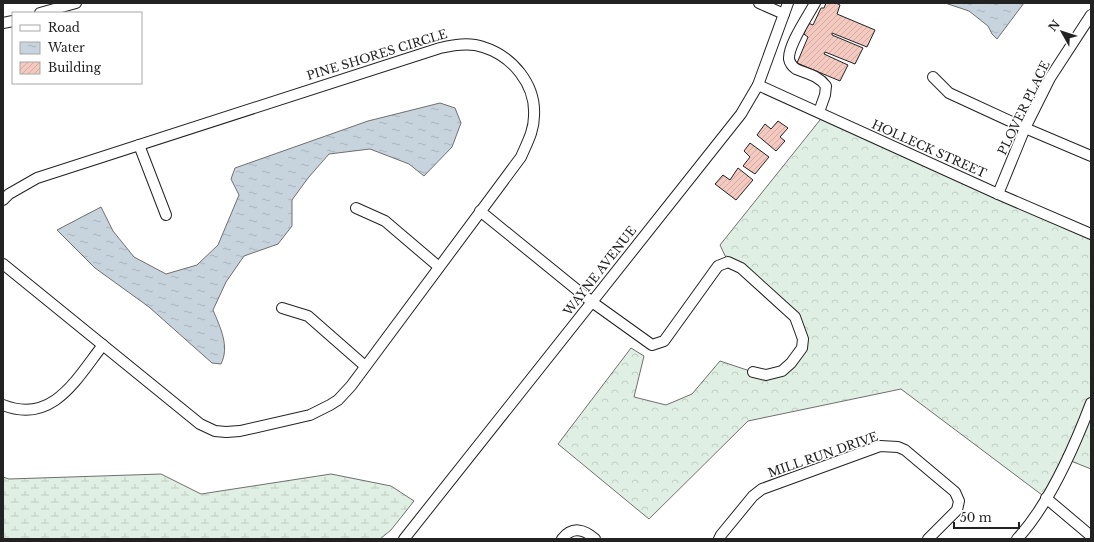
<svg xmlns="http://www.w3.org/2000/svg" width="1094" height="542" viewBox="0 0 1094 542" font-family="'Libre Baskerville',serif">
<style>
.forest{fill:url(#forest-crowns);stroke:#6f6f6f}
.wetland{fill:url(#wetland-marsh);stroke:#6f6f6f}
.water{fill:url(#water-ripples);stroke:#6f6f6f}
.building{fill:url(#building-hatch);stroke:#222}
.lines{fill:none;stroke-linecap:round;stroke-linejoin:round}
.minor-casing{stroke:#222;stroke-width:12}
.minor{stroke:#fff;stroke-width:10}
.labels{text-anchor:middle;stroke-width:3;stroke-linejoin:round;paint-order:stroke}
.street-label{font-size:12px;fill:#222;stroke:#fff}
</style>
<defs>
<pattern id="forest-crowns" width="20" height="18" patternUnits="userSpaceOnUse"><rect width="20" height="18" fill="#e0efe3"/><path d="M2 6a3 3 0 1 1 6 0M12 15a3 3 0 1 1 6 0" fill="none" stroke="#c0cdc2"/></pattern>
<pattern id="wetland-marsh" width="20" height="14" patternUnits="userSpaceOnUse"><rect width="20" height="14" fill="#e0efe3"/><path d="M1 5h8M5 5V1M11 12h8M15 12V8" fill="none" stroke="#c0cdc2"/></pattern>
<pattern id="water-ripples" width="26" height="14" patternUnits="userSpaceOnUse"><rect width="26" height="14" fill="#c7d3dd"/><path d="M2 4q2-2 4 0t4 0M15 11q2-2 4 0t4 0" fill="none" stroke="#abb5bd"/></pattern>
<pattern id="building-hatch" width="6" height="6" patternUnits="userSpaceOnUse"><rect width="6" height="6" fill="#f3c9c0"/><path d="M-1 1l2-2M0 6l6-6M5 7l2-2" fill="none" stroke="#d0aca5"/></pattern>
</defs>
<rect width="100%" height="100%" fill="#fff"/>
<!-- forest -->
<path class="forest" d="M 824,115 L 1091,233 L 1091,469 L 1066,459 L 1046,498 L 901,389 L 748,421 L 649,519 L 558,444 L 631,348 L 644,356 L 634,397 L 666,405 L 692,394 L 720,361 L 753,372 L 782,371 L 802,348 L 795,317 L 728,262 L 720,245 Z"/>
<!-- wetland -->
<path class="wetland" d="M 161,474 L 201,494 L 331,474 L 391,486 L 414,501 L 391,530 L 380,539 L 3,539 L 3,477 L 9,479 Z"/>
<!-- water -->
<g class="water">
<path d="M 945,3 L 1024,3 L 997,39 L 992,34 L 988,26 L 969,11 Z"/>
<path d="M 440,103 L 455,108 L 461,123 L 452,147 L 424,176 L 409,164 L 370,149 L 329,154 L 308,178 L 292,200 L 292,226 L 278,244 L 244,256 L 226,282 L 213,310 C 220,327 230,346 221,364 L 212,363 L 149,307 L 95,268 L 57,230 L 101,207 L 113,231 L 134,257 L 166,274 L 197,265 L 218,245 L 239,195 L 231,179 L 235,168 L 368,121 Z"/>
</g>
<!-- building -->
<g class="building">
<path d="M 826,3 L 836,3 L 840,5 L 837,14 L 875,30 L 867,47 L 832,33 L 832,35 L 863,48 L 855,64 L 825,52 L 824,54 L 848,65 L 840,81 L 797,63 L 808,37 L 804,34 L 808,23 L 813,25 L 821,8 L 824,8 Z"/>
<path d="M 778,121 L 788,128 L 780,137 L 785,141 L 776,151 L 757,135 L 765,124 L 771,129 Z"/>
<path d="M 750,143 L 769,157 L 755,174 L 743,166 L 750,157 L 744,151 Z"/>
<path d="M 738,168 L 753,180 L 736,200 L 715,184 L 723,175 L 730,180 Z"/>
</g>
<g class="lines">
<!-- minor casing -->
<g class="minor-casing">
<g id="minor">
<path d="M 759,3 L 784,14"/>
<path d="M 815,3 C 808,16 788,45 789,59 C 790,64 793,67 796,69 C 807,74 818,75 826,86 L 825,95 L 819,112"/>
<path d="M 40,13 L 76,3"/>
<path d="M 3,23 L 13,21"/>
<path d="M 933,77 L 949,93 L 1025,128 L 1091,156"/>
<path d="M 758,85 L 998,194 L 1091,234"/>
<path d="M 139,145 L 166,215"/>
<path d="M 998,194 L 1025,128 L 1050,78 L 1091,15"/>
<path d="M 3,200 L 9,194 L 37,178 L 440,48 C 453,45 469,42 483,47 C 512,56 536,84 534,116 C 534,131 527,143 521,157 L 351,386 L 338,400 L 330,405 L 310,415 L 240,431 L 226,432 L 215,431 L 200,424 L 3,264"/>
<path d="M 356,208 L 385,221 L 439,267"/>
<path d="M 480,211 L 592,302 L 652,345 L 664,341 L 718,266 L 728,262 L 741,268 L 795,317 L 803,339 L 802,348 L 791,363 L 782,371 L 766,375 L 753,372"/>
<path d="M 282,308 L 308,316 L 365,366"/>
<path d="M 3,405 C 53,425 77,378 103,345"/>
<path d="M 1046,498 L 1091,536"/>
<path d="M 404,539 L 741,114 L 758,85 L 788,3"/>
<path d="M 562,539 C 572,526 584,529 595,539"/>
<path d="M 719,539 L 721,535 L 753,496 L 762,489 L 880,446 L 898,447 L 905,450 L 955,492 L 959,501 L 957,510 L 928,539"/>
<path d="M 1017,539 C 1048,506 1075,445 1091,403"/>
</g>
</g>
<!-- minor -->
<use href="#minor" class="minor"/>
</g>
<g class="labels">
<!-- street labels -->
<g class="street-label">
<text transform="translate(377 55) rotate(-17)" y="4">PINE SHORES CIRCLE</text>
<text transform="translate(1024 108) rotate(-64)" y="4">PLOVER PLACE</text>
<text transform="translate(929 149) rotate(24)" y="4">HOLLECK STREET</text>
<text transform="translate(600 271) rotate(-52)" y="4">WAYNE AVENUE</text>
<text transform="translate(823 455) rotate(-19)" y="4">MILL RUN DRIVE</text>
</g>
</g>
<!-- border -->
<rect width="1094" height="542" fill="none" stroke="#222222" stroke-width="8"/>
<!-- legend -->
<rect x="12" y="12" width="130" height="72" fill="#ffffff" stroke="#a7a7a7"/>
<rect x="20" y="25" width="20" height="6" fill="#ffffff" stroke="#a7a7a7"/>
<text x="48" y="32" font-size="12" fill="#222222">Road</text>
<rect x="20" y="42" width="20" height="12" fill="url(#water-ripples)" stroke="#a7a7a7"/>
<text x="48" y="52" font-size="12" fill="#222222">Water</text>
<rect x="20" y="62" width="20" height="12" fill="url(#building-hatch)" stroke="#a7a7a7"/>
<text x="48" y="72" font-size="12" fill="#222222">Building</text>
<!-- north arrow -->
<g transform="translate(1062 32) rotate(309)" stroke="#ffffff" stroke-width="3" paint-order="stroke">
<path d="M0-3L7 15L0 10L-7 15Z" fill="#222222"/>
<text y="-6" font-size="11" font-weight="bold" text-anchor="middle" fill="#222222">N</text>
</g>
<!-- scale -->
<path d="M954 522v6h65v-6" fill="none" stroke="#222222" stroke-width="2"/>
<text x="960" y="522" font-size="12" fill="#222222" stroke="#ffffff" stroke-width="3" paint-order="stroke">50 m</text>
</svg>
